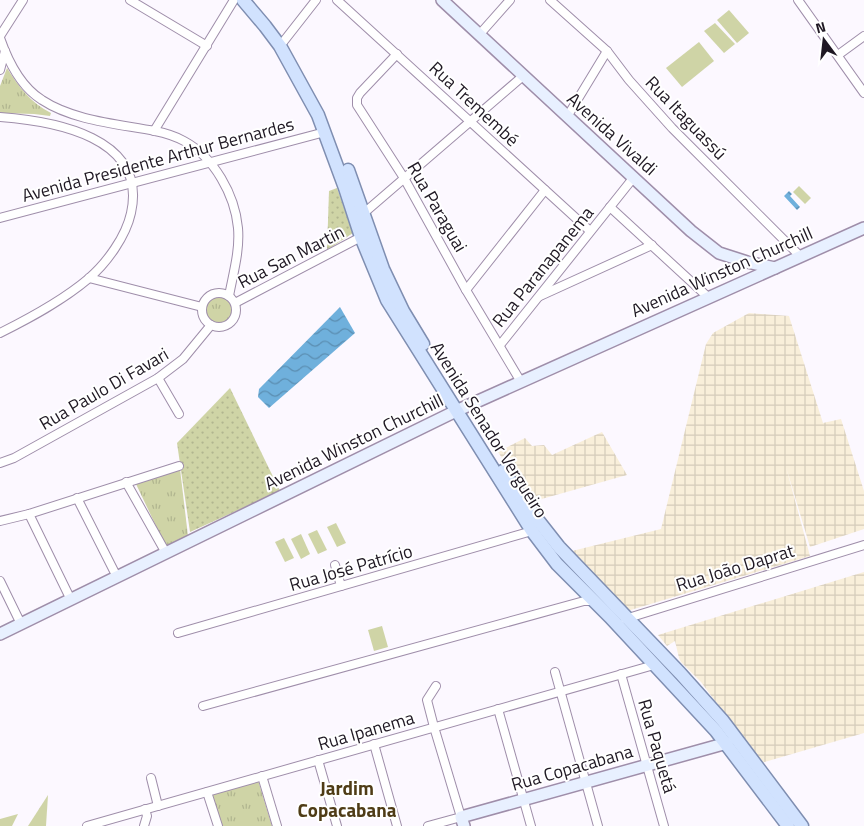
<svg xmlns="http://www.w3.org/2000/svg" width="864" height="826" viewBox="0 0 864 826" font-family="'Titillium Web',sans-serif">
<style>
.industrial{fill:url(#industrial-grid)}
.grass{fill:url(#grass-dots)}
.park{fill:url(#park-tufts)}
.pitch{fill:#cfd4a6}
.water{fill:url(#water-waves)}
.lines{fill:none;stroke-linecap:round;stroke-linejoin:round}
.street-casing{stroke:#9f8eaa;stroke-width:10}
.secondary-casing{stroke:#9f8eaa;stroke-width:14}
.primary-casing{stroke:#7f8eb1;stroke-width:15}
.street{stroke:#fff;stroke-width:8}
.secondary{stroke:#e8f0ff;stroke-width:11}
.primary{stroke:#d1e2fe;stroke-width:12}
.labels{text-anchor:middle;stroke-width:4;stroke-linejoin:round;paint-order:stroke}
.street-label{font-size:18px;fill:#1f1823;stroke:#fff}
.neighbourhood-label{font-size:19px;font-weight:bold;fill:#4f3c16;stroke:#fff}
</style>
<defs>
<pattern id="industrial-grid" width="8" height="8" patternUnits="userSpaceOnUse" patternTransform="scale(1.25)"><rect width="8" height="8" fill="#f9efda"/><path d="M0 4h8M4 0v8" fill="none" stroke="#d5ccbb"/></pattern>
<pattern id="grass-dots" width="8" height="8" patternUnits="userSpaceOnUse" patternTransform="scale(1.25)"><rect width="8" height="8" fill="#cfd4a6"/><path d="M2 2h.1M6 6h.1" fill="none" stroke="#b1b58f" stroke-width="1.8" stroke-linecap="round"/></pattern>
<pattern id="park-tufts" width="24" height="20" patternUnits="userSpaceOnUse" patternTransform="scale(1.25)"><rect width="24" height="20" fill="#cfd4a6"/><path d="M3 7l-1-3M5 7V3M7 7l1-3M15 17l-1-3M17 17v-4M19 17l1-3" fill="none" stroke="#b1b58f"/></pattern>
<pattern id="water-waves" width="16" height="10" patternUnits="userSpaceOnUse" patternTransform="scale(1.25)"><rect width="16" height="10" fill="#6fb0dc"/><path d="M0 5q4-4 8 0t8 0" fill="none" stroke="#5b8eb2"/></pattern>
</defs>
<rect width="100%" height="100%" fill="#fcf8ff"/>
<!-- industrial -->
<g class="industrial">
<path d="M 749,313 L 789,316 L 823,423 L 841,419 L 864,491 L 864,529 L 810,547 L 786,467 L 810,556 L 624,612 L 572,555 L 572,551 L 661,529 L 706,344 L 713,333 Z"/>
<path d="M 602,432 L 627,475 L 531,502 L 498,452 L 525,438 L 532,446 L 544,445 L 552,455 Z"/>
<path d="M 864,572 L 864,733 L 761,763 L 701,682 L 681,662 L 679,658 L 675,641 L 667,646 L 658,635 Z"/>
</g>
<!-- grass -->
<g class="grass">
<path d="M 337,188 L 353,233 L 327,250 L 329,191 Z"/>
<path d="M 230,388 L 280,491 L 190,532 L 177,443 Z"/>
</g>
<!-- park -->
<g class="park">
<path d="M 7,68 C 19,87 31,103 51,113 L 50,116 L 34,114 L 0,113 L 0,86 Z"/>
<circle cx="219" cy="310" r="16"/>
<path d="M 180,469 L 188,536 L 166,547 L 136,484 Z"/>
<path d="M 258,780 L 272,826 L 222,826 L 212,793 Z"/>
<path d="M 48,795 L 46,826 L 28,826 Z"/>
<path d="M 18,814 L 12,826 L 0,826 L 0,819 Z"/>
</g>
<!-- pitch -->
<g class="pitch">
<path d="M 729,10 L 749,33 L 737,43 L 717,20 Z"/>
<path d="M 715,23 L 735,44 L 724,53 L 704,31 Z"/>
<path d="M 699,42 L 714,61 L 682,87 L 666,68 Z"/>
<path d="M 799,186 L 811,198 L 805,204 L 793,192 Z"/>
<path d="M 336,523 L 346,543 L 337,547 L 327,527 Z"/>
<path d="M 317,530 L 327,550 L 318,554 L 308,534 Z"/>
<path d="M 301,534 L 310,554 L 301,559 L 291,539 Z"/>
<path d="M 284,538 L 294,558 L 285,562 L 275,542 Z"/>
<path d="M 382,626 L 388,647 L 374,651 L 368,630 Z"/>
</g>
<!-- water -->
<g class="water">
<path d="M 789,191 L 792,194 L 790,196 L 800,207 L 797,210 L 784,196 Z"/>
<path d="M 340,307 L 355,333 L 269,408 L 258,397 L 259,389 Z"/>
</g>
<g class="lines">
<!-- street casing -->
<g class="street-casing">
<g id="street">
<path d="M 130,0 L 207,46"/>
<path d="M 337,0 L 590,231"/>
<path d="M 550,0 L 607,51 L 629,80 L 672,128 L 800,256"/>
<path d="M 798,0 L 864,93"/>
<path d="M 479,35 L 510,0"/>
<path d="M 0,36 L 23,0"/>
<path d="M 0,38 C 8,61 21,87 42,100 C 74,121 119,124 155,131 C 165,133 175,136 184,141 C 214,157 235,195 238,228 C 240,251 233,274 229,296"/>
<path d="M 280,46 L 316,0"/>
<path d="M 397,54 L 360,93 L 357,98 L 357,105 L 404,178 L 466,290 L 521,382"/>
<path d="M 838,55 L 864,36"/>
<path d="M 0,70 L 5,51"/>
<path d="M 0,117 C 54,121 148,137 131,213 C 126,236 107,263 88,279 C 62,301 30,318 0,333"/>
<path d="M 567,117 L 607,51"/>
<path d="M 154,131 L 234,0"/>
<path d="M 610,207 L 709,298"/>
<path d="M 364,213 L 523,76"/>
<path d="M 0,218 L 325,132"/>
<path d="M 89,278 L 202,307"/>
<path d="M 466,290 L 545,190"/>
<circle cx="219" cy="310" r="17"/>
<path d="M 540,296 L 652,245"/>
<path d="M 235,303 L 361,237"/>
<path d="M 500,345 L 634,177"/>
<path d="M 158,378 L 179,414"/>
<path d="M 0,463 L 14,458 L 158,378 L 183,359 L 211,325"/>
<path d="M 126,482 L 166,553"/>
<path d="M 77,498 L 117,577"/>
<path d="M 29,514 L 71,600"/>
<path d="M 0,521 L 29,514 L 179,466"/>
<path d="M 335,565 L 341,586"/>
<path d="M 0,581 L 21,624"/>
<path d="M 625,619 L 864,545"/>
<path d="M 178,633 L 532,531"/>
<path d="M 555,672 L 598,826"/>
<path d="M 621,674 L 664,826"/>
<path d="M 203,706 L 584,601 L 593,601"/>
<path d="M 498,709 L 531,826"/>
<path d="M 374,744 L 397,826"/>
<path d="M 318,760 L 337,826"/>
<path d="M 262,776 L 277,826"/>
<path d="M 151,778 L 158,806"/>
<path d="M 207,792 L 218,826"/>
<path d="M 87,826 L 654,665"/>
<path d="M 144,826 L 147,816 L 145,809"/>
<path d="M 428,826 L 461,817 L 434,727 L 427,700 L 436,686"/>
</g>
</g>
<!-- secondary casing -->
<g class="secondary-casing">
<g id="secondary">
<path d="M 442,0 L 691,231 L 719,253 L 747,262 L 775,268"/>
<path d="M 0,634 L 456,411 L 864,228"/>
<path d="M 464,826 L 461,817 L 727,743"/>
</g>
</g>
<!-- primary casing -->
<g class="primary-casing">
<g id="primary">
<path d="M 243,0 L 265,26 L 280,46 L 318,115 L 345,188 L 361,237 L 387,300 L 532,531 L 557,564 L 610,617 L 716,731 L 788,826"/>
<path d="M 348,170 L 383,269 L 403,311 L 423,344"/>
<path d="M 503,471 L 533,514 L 559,547 L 680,673 L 723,721 L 802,826"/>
</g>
</g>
<!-- street -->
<use href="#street" class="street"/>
<!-- secondary -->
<use href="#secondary" class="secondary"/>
<!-- primary -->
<use href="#primary" class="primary"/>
</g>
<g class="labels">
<!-- street labels -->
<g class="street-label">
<text transform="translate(474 104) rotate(43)" y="6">Rua Tremembé</text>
<text transform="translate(686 118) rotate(46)" y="6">Rua Itaguassú</text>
<text transform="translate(612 134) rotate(42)" y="6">Avenida Vivaldi</text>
<text transform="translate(158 160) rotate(-15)" y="6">Avenida Presidente Arthur Bernardes</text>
<text transform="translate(437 207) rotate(60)" y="6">Rua Paraguai</text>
<text transform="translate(291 257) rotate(-27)" y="6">Rua San Martin</text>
<text transform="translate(543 267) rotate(-51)" y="6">Rua Paranapanema</text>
<text transform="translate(722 272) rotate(-24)" y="6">Avenida Winston Churchill</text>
<text transform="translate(104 389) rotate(-30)" y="6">Rua Paulo Di Favari</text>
<text transform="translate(489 430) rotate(58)" y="6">Avenida Senador Vergueiro</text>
<text transform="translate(354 442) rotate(-26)" y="6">Avenida Winston Churchill</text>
<text transform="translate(351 568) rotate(-16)" y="6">Rua José Patrício</text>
<text transform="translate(735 568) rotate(-17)" y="6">Rua João Daprat</text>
<text transform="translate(366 731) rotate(-16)" y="6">Rua Ipanema</text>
<text transform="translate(657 746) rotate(74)" y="6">Rua Paquetá</text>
<text transform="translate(572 768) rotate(-16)" y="6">Rua Copacabana</text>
</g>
<!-- neighbourhood labels -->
<g class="neighbourhood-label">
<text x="347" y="795">Jardim<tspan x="347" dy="22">Copacabana</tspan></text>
</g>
</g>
<!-- north arrow -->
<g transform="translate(824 40) rotate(345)" stroke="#ffffff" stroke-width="4" paint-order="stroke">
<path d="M0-4L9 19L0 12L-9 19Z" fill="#1f1823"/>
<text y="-8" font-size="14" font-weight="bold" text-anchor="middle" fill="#1f1823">N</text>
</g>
</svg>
